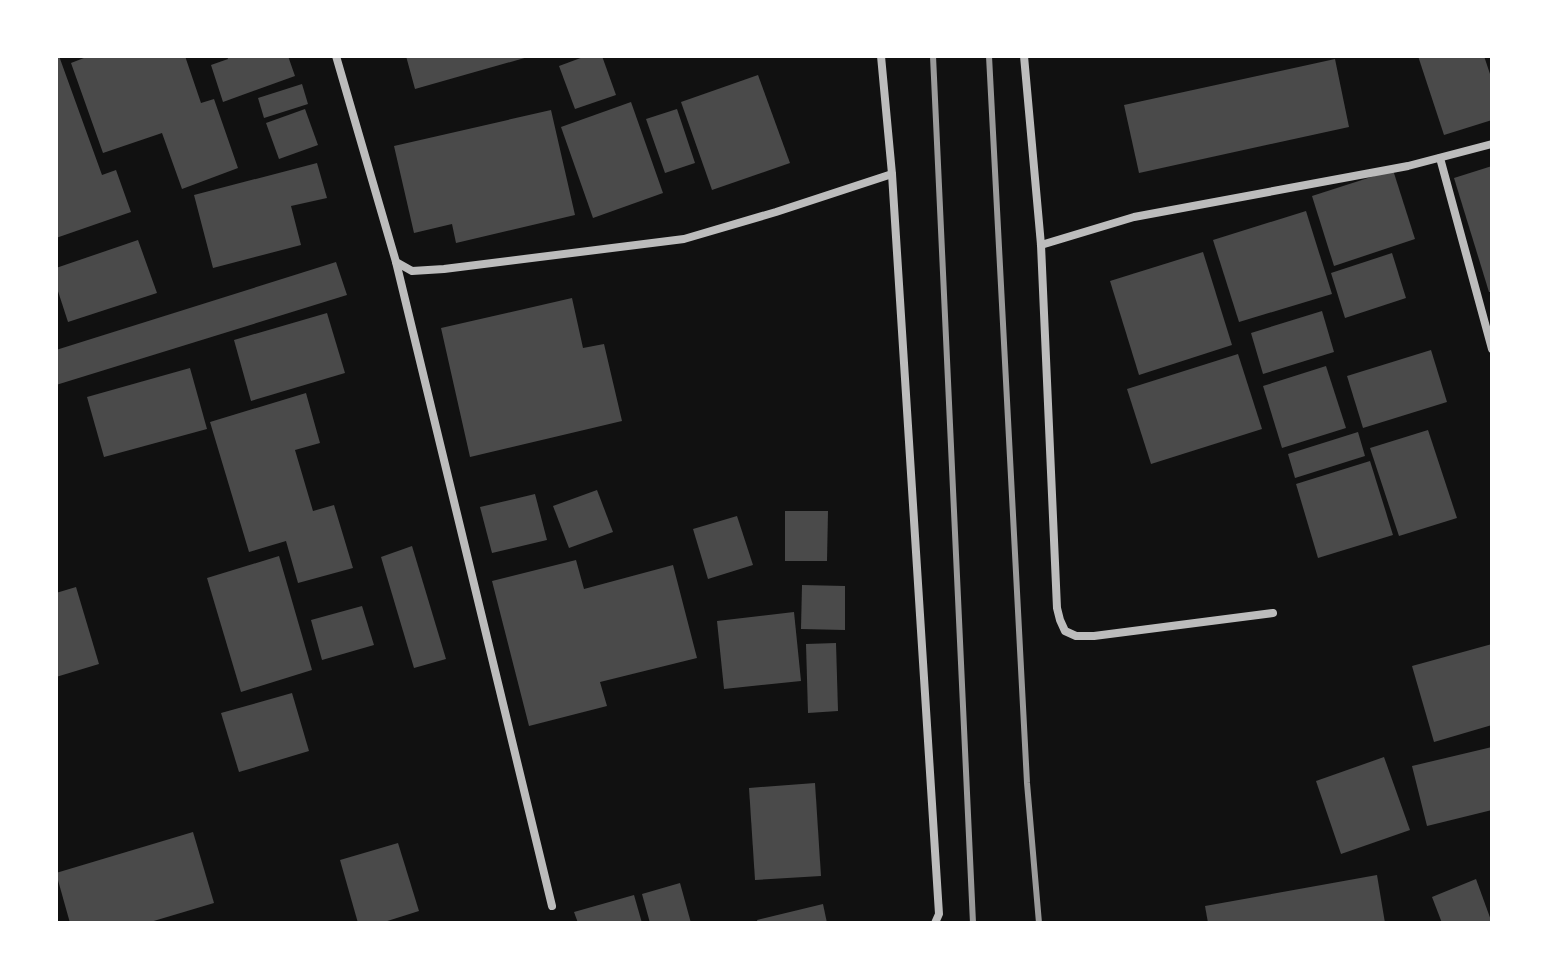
<svg xmlns="http://www.w3.org/2000/svg" width="1548" height="979" viewBox="0 0 1548 979" font-family="Roboto,sans-serif">
<style>
.building{fill:#4a4a4a}
.lines{fill:none;stroke-linecap:round;stroke-linejoin:round}
.minor{stroke:#bcbcbc;stroke-width:8}
.rail{stroke:#9a9a9a;stroke-width:6}
</style>
<rect width="100%" height="100%" fill="#111"/>
<!-- building -->
<g class="building">
<path d="M 56,56 L 59,56 L 102,175 L 116,170 L 131,212 L 56,238 Z"/>
<path d="M 89,56 L 185,56 L 201,103 L 214,99 L 238,168 L 182,189 L 162,133 L 103,153 L 71,63 Z"/>
<path d="M 227,56 L 288,56 L 295,76 L 223,102 L 211,65 L 228,59 Z"/>
<path d="M 406,56 L 528,56 L 528,57 L 415,89 Z"/>
<path d="M 586,56 L 602,56 L 616,95 L 575,109 L 559,66 Z"/>
<path d="M 1418,56 L 1484,56 L 1492,80 L 1492,120 L 1444,135 Z"/>
<path d="M 1335,59 L 1349,127 L 1139,173 L 1124,105 Z"/>
<path d="M 758,75 L 790,163 L 712,190 L 681,102 Z"/>
<path d="M 302,84 L 308,104 L 264,118 L 258,98 Z"/>
<path d="M 631,102 L 663,193 L 593,218 L 561,127 Z"/>
<path d="M 305,109 L 318,145 L 279,159 L 266,123 Z"/>
<path d="M 677,109 L 695,163 L 665,173 L 646,119 Z"/>
<path d="M 551,110 L 575,215 L 456,243 L 452,224 L 414,233 L 394,146 Z"/>
<path d="M 317,163 L 327,198 L 291,206 L 301,245 L 213,268 L 194,195 Z"/>
<path d="M 1492,166 L 1492,292 L 1489,292 L 1454,178 Z"/>
<path d="M 1393,170 L 1415,239 L 1334,266 L 1312,196 Z"/>
<path d="M 1306,211 L 1332,294 L 1239,322 L 1213,240 Z"/>
<path d="M 138,240 L 157,293 L 68,322 L 56,285 L 56,268 Z"/>
<path d="M 1203,252 L 1232,345 L 1139,375 L 1110,281 Z"/>
<path d="M 1392,253 L 1406,298 L 1345,318 L 1331,273 Z"/>
<path d="M 336,262 L 347,295 L 56,385 L 56,350 Z"/>
<path d="M 572,298 L 583,348 L 604,344 L 622,421 L 470,457 L 441,328 Z"/>
<path d="M 1322,311 L 1334,352 L 1263,374 L 1251,333 Z"/>
<path d="M 327,313 L 345,373 L 251,401 L 234,340 Z"/>
<path d="M 1431,350 L 1447,402 L 1363,428 L 1347,376 Z"/>
<path d="M 1238,354 L 1262,429 L 1151,464 L 1127,389 Z"/>
<path d="M 1326,366 L 1346,428 L 1282,448 L 1263,386 Z"/>
<path d="M 190,368 L 207,429 L 104,457 L 87,397 Z"/>
<path d="M 306,393 L 320,443 L 295,450 L 313,511 L 334,505 L 353,568 L 298,583 L 286,541 L 249,552 L 210,422 Z"/>
<path d="M 1428,430 L 1457,518 L 1399,536 L 1370,448 Z"/>
<path d="M 1358,432 L 1365,456 L 1295,478 L 1288,454 Z"/>
<path d="M 1370,461 L 1393,535 L 1318,558 L 1296,484 Z"/>
<path d="M 597,490 L 613,532 L 569,548 L 553,506 Z"/>
<path d="M 535,494 L 547,540 L 492,553 L 480,507 Z"/>
<path d="M 785,511 L 828,511 L 827,561 L 785,561 Z"/>
<path d="M 737,516 L 753,565 L 708,579 L 693,529 Z"/>
<path d="M 412,546 L 446,659 L 414,668 L 381,557 Z"/>
<path d="M 279,556 L 312,670 L 241,692 L 207,578 Z"/>
<path d="M 576,560 L 584,589 L 673,565 L 697,658 L 600,682 L 607,706 L 529,726 L 492,581 Z"/>
<path d="M 802,585 L 845,586 L 845,630 L 801,629 Z"/>
<path d="M 76,587 L 99,664 L 56,677 L 56,593 Z"/>
<path d="M 362,606 L 374,645 L 322,660 L 311,620 Z"/>
<path d="M 794,612 L 801,681 L 724,689 L 717,621 Z"/>
<path d="M 836,643 L 838,711 L 808,713 L 806,644 Z"/>
<path d="M 1492,644 L 1492,725 L 1434,742 L 1412,666 Z"/>
<path d="M 292,693 L 309,751 L 239,772 L 221,713 Z"/>
<path d="M 1492,747 L 1492,810 L 1427,826 L 1412,766 Z"/>
<path d="M 1384,757 L 1410,830 L 1341,854 L 1316,781 Z"/>
<path d="M 815,783 L 821,876 L 755,880 L 749,788 Z"/>
<path d="M 193,832 L 214,903 L 147,923 L 70,923 L 56,873 Z"/>
<path d="M 398,843 L 419,911 L 381,923 L 358,923 L 340,860 Z"/>
<path d="M 1377,875 L 1385,923 L 1208,923 L 1205,906 Z"/>
<path d="M 1476,879 L 1492,923 L 1442,923 L 1432,897 Z"/>
<path d="M 680,883 L 691,923 L 650,923 L 642,894 Z"/>
<path d="M 634,895 L 642,923 L 578,923 L 574,912 Z"/>
<path d="M 823,904 L 827,923 L 758,923 L 757,920 Z"/>
</g>
<g class="lines">
<!-- minor -->
<g class="minor">
<path d="M 336,56 L 396,262 L 412,271 L 444,269 L 684,239 L 776,212 L 892,174"/>
<path d="M 881,56 L 892,174 L 939,914 L 935,923"/>
<path d="M 1024,56 L 1041,245 L 1057,608 L 1060,620 L 1065,631 L 1076,636 L 1094,636 L 1273,613"/>
<path d="M 1440,158 L 1492,349"/>
<path d="M 1041,245 L 1134,217 L 1408,166 L 1492,144"/>
<path d="M 396,262 L 552,906"/>
</g>
<!-- rail -->
<g class="rail">
<path d="M 933,56 L 973,923"/>
<path d="M 989,56 L 1027,783 L 1039,923"/>
</g>
</g>
<!-- border -->
<rect width="1548" height="979" fill="none" stroke="#ffffff" stroke-width="116"/>
</svg>
